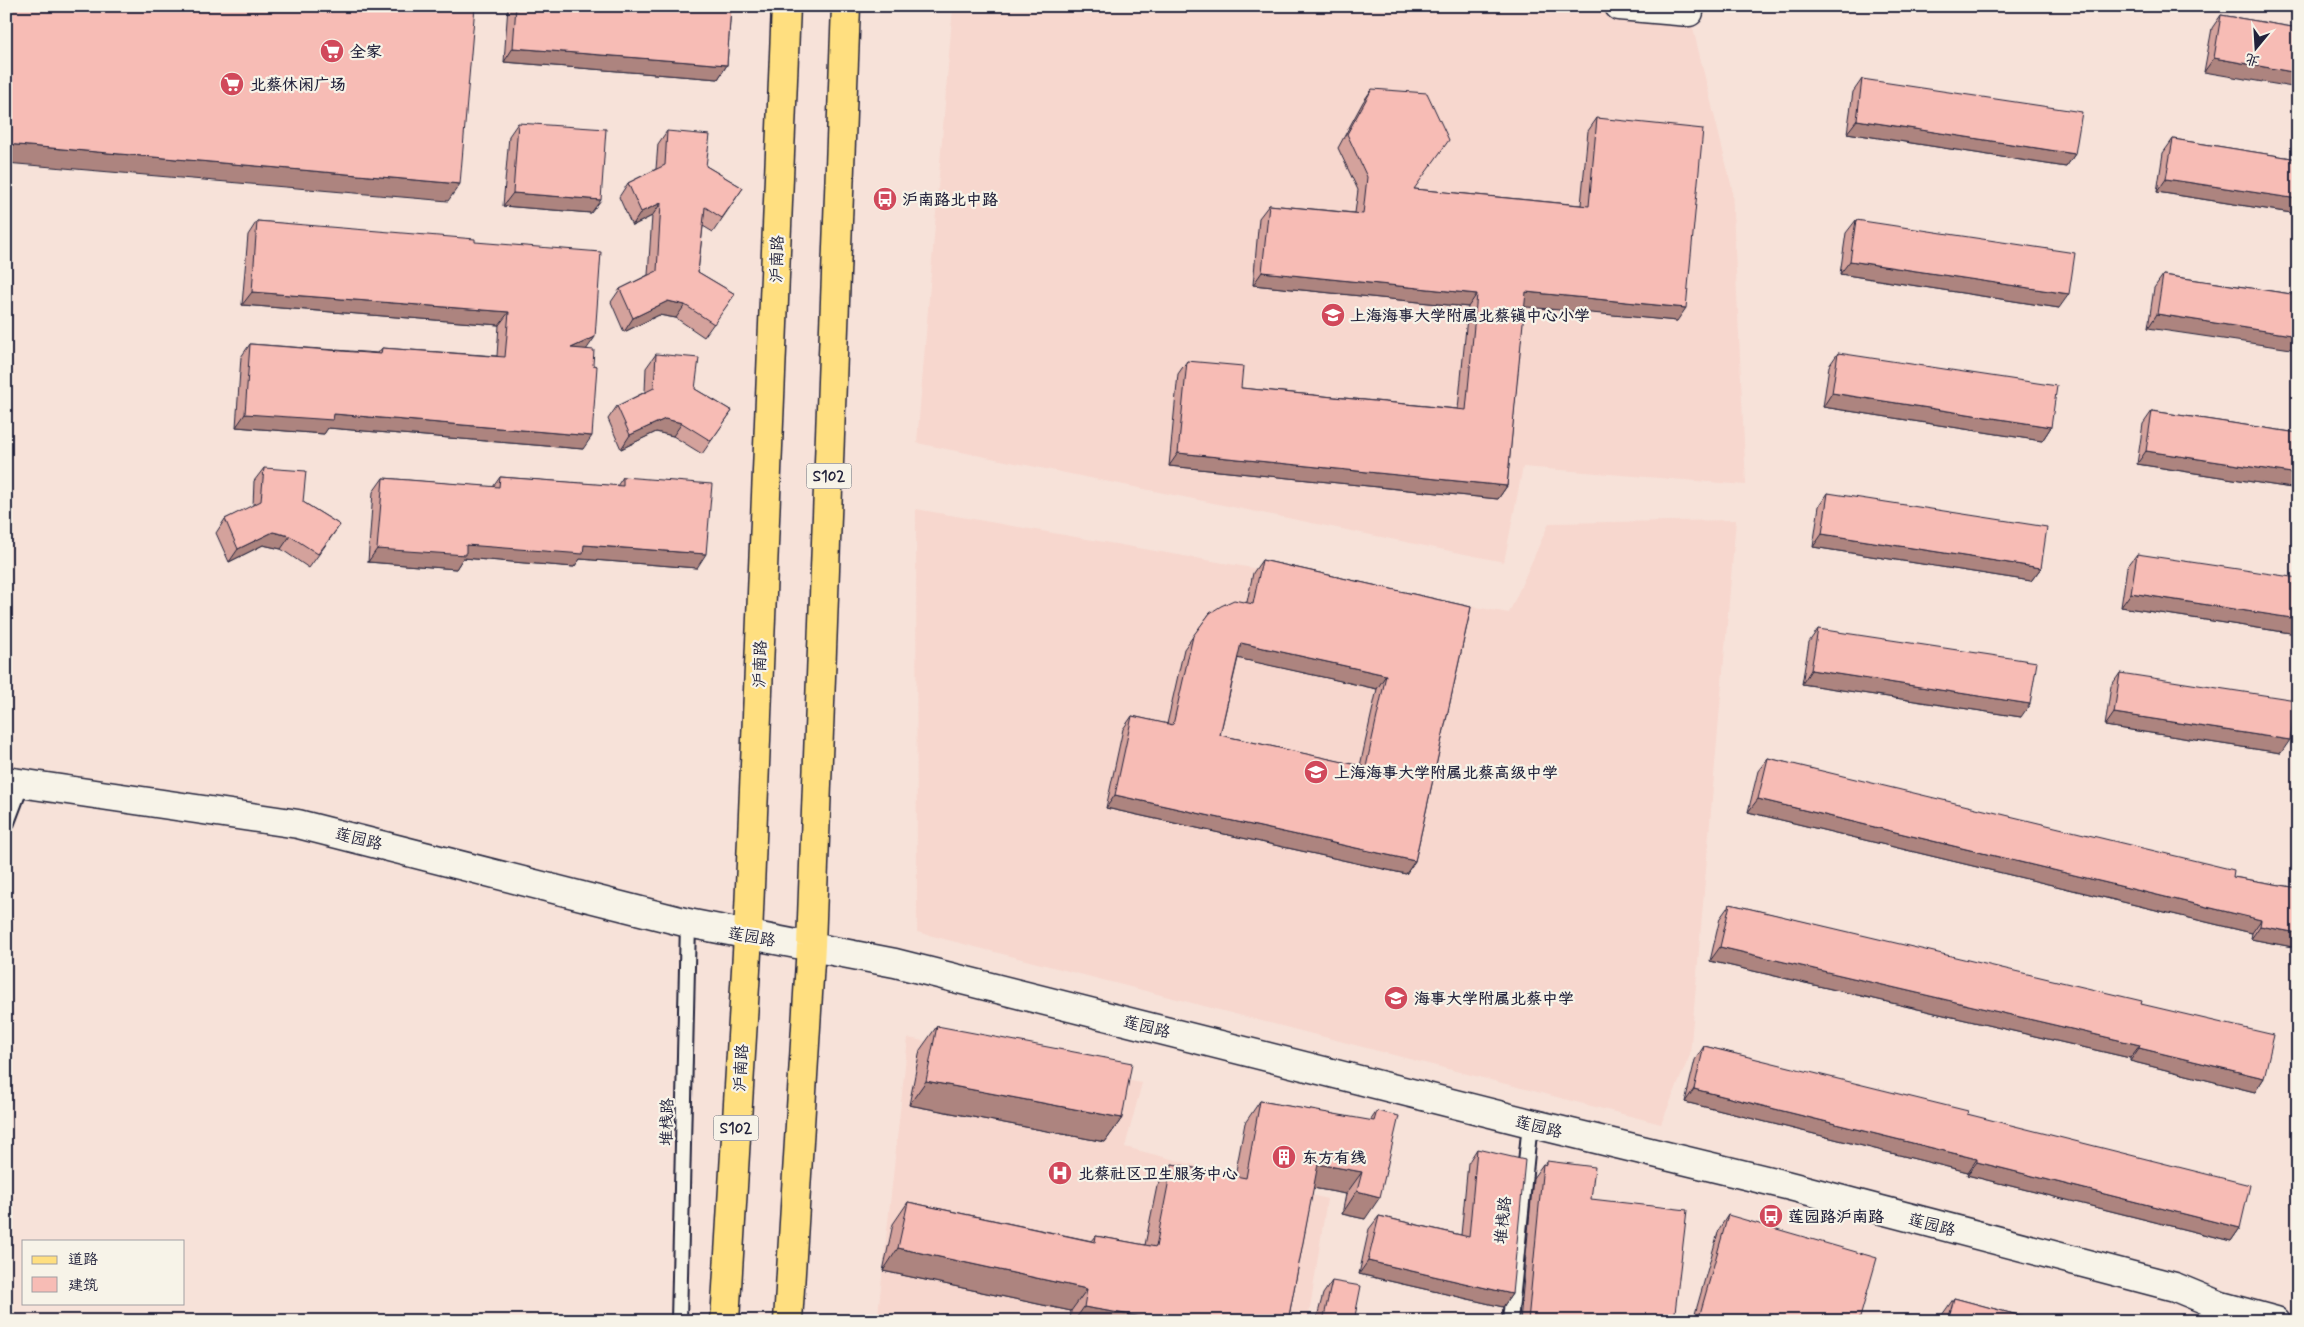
<svg xmlns="http://www.w3.org/2000/svg" width="2304" height="1327" viewBox="0 0 2304 1327" font-family="Mynerve,'LXGW WenKai TC',sans-serif">
<style>
.built{fill:#f7d7ce}
.lines{fill:none;stroke-linecap:round;stroke-linejoin:round}
.lane-casing{stroke:#22223b;stroke-width:18}
.street-casing{stroke:#22223b;stroke-width:31}
.secondary-casing{stroke:#22223b;stroke-width:31}
.primary-casing{stroke:#22223b;stroke-width:31}
.lane{stroke:#f7f3e8;stroke-width:14}
.street{stroke:#f7f3e8;stroke-width:28}
.secondary{stroke:#f7f3e8;stroke-width:28}
.primary{stroke:#ffdf80;stroke-width:28}
.wall{fill:#d4a29c;stroke:#22223b;fill-rule:evenodd}
.shaded-wall{fill:#ad847f;stroke:#22223b}
.building{fill:#f7bcb5;stroke:#22223b;fill-rule:evenodd}
.labels{text-anchor:middle;stroke-width:4.5;stroke-linejoin:round;paint-order:stroke}
.shield{fill:#f7f3e8;stroke:#62616f;stroke-width:1}
.shield-label{font-size:15px;font-weight:bold;fill:#22223b}
.poi-label{font-size:16px;font-weight:bold;fill:#22223b;stroke:#f7f3e8;text-anchor:start}
.street-label{font-size:16px;fill:#22223b;stroke:#f7f3e8}
</style>
<rect width="100%" height="100%" fill="#f7e2d9"/>
<filter id="ink" filterUnits="userSpaceOnUse"><feTurbulence type="fractalNoise" baseFrequency=".02" numOctaves="2"/><feDisplacementMap in="SourceGraphic" scale="10" xChannelSelector="R" yChannelSelector="G"/><feConvolveMatrix kernelMatrix="1 2 1 2 8 2 1 2 1" color-interpolation-filters="sRGB"/></filter>
<g filter="url(#ink)">
<!-- built -->
<g class="built">
<path d="M 953,6 L 1429,6 L 1689,12 L 1732,188 L 1746,485 L 1523,467 L 1504,562 L 917,443 Z"/>
<path d="M 916,509 L 1509,613 L 1549,523 L 1736,520 L 1690,1055 L 1661,1124 L 917,932 Z"/>
<path d="M 908,1038 L 1142,1083 L 1125,1147 L 1327,1199 L 1308,1321 L 915,1321 L 878,1314 Z"/>
</g>
<g class="lines">
<!-- lane casing -->
<g class="lane-casing">
<g id="lane">
<path d="M 6,825 L 22,783"/>
<path d="M 679,1321 L 688,923"/>
<path d="M 1510,1321 L 1530,1123"/>
</g>
</g>
<!-- street casing -->
<g class="street-casing">
<path id="street" d="M 1619,6 L 1689,12"/>
</g>
<!-- secondary casing -->
<g class="secondary-casing">
<path id="secondary" d="M 6,781 L 298,824 L 688,923 L 895,963 L 1530,1123 L 1786,1185 L 2175,1287 L 2221,1306 L 2276,1321"/>
</g>
<!-- primary casing -->
<g class="primary-casing">
<g id="primary">
<path d="M 725,1321 L 748,936 L 786,6"/>
<path d="M 788,1321 L 811,945 L 846,6"/>
</g>
</g>
<!-- lane -->
<use href="#lane" class="lane"/>
<!-- street -->
<use href="#street" class="street"/>
<!-- secondary -->
<use href="#secondary" class="secondary"/>
<!-- primary -->
<use href="#primary" class="primary"/>
</g>
<!-- wall -->
<g class="wall">
<path d="M 508,6 L 731,6 L 727,65 L 718,79 L 504,62 Z"/>
<path d="M 2221,15 L 2298,28 L 2204,72 L 2212,28 Z"/>
<path d="M 1862,79 L 2075,154 L 2066,167 L 1847,133 L 1853,92 Z"/>
<path d="M 1372,89 L 1414,189 L 1581,205 L 1588,131 L 1597,118 L 1677,321 L 1524,306 L 1507,486 L 1498,499 L 1169,466 L 1178,374 L 1187,361 L 1241,388 L 1458,409 L 1468,307 L 1253,285 L 1259,218 L 1269,205 L 1355,213 L 1358,190 L 1338,148 L 1363,102 Z"/>
<path d="M 518,123 L 591,213 L 503,206 L 509,136 Z"/>
<path d="M 667,131 L 706,166 L 743,188 L 713,232 L 703,226 L 698,272 L 735,294 L 704,337 L 676,318 L 659,315 L 624,332 L 611,302 L 620,289 L 648,275 L 652,216 L 632,226 L 619,197 L 628,183 L 656,169 L 658,144 Z"/>
<path d="M 2173,139 L 2298,159 L 2298,214 L 2157,192 L 2163,153 Z"/>
<path d="M 1856,220 L 2059,308 L 1840,274 L 1846,233 Z"/>
<path d="M 257,221 L 475,242 L 586,349 L 583,449 L 328,428 L 324,434 L 236,427 L 241,357 L 250,344 L 378,353 L 382,348 L 497,356 L 499,325 L 242,305 L 248,235 Z"/>
<path d="M 2163,275 L 2298,295 L 2148,328 L 2154,288 Z"/>
<path d="M 1838,353 L 2051,427 L 2042,441 L 1823,407 L 1829,366 Z"/>
<path d="M 656,354 L 695,389 L 732,411 L 702,454 L 673,436 L 656,432 L 621,449 L 608,419 L 617,406 L 645,392 L 646,368 Z"/>
<path d="M 2152,411 L 2298,433 L 2298,489 L 2137,464 L 2143,424 Z"/>
<path d="M 264,468 L 303,502 L 340,525 L 309,568 L 281,549 L 263,545 L 229,562 L 216,533 L 225,519 L 253,506 L 254,481 Z"/>
<path d="M 500,477 L 617,486 L 623,477 L 697,568 L 580,559 L 574,567 L 463,558 L 456,569 L 368,562 L 373,492 L 383,478 L 493,487 Z"/>
<path d="M 1828,493 L 2041,568 L 2031,581 L 1813,547 L 1819,506 Z"/>
<path d="M 2137,554 L 2297,634 L 2121,607 L 2127,567 Z"/>
<path d="M 1262,560 L 1471,607 L 1415,861 L 1406,874 L 1106,808 L 1123,729 L 1132,716 L 1167,724 L 1184,649 L 1210,613 L 1247,602 L 1253,573 ZM 1238,658 L 1377,689 L 1360,766 L 1220,735 Z"/>
<path d="M 1818,629 L 2021,717 L 1802,684 L 1809,642 Z"/>
<path d="M 2120,673 L 2281,753 L 2105,726 L 2111,686 Z"/>
<path d="M 1768,758 L 2233,877 L 2298,888 L 2298,948 L 2251,939 L 2252,933 L 1748,812 L 1758,771 Z"/>
<path d="M 1730,904 L 2141,1004 L 2264,1078 L 2255,1092 L 2130,1061 L 2130,1058 L 1710,961 L 1720,918 Z"/>
<path d="M 937,1026 L 1122,1118 L 1105,1142 L 909,1105 L 920,1050 Z"/>
<path d="M 1704,1046 L 1967,1114 L 2240,1228 L 2231,1241 L 1967,1175 L 1968,1172 L 1685,1102 L 1695,1060 Z"/>
<path d="M 1260,1101 L 1370,1121 L 1377,1111 L 1365,1219 L 1342,1214 L 1346,1194 L 1313,1188 L 1288,1321 L 1070,1321 L 1071,1311 L 883,1271 L 893,1224 L 908,1202 L 1092,1241 L 1096,1236 L 1145,1245 L 1157,1186 L 1172,1164 L 1235,1176 L 1245,1123 Z"/>
<path d="M 1477,1149 L 1512,1294 L 1503,1307 L 1359,1274 L 1369,1229 L 1379,1216 L 1461,1235 L 1468,1163 Z"/>
<path d="M 1547,1161 L 1591,1199 L 1674,1321 L 1520,1321 L 1533,1178 L 1543,1164 L 1545,1165 Z"/>
<path d="M 1728,1215 L 1859,1321 L 1693,1321 L 1719,1229 Z"/>
<path d="M 1332,1281 L 1354,1321 L 1316,1321 L 1323,1294 Z"/>
<path d="M 1954,1298 L 2040,1321 L 1940,1321 L 1942,1315 Z"/>
</g>
<!-- shaded-wall -->
<g class="shaded-wall">
<path d="M 513,48 L 727,65 L 718,79 L 504,62 Z"/>
<path d="M 2214,58 L 2298,73 L 2298,88 L 2204,72 Z"/>
<path d="M 1857,120 L 2075,154 L 2066,167 L 1847,133 Z"/>
<path d="M 6,144 L 460,184 L 448,201 L 6,163 Z"/>
<path d="M 2166,179 L 2298,199 L 2298,214 L 2157,192 Z"/>
<path d="M 513,193 L 601,200 L 591,213 L 503,206 Z"/>
<path d="M 661,203 L 652,216 L 632,226 L 641,212 Z"/>
<path d="M 1850,261 L 2069,294 L 2059,308 L 1840,274 Z"/>
<path d="M 1262,272 L 1477,294 L 1468,307 L 1253,285 Z"/>
<path d="M 252,292 L 509,312 L 499,325 L 242,305 Z"/>
<path d="M 1526,292 L 1686,308 L 1677,321 L 1516,306 Z"/>
<path d="M 668,301 L 685,305 L 676,318 L 659,315 L 624,332 L 633,318 Z"/>
<path d="M 2157,314 L 2298,336 L 2298,350 L 2148,328 Z"/>
<path d="M 595,337 L 586,350 L 571,348 Z"/>
<path d="M 1832,393 L 2051,427 L 2042,441 L 1823,407 Z"/>
<path d="M 245,414 L 334,414 L 592,436 L 583,449 L 328,428 L 324,434 L 236,427 Z"/>
<path d="M 665,419 L 682,423 L 673,436 L 656,432 L 621,449 L 630,435 Z"/>
<path d="M 2146,451 L 2298,474 L 2298,489 L 2137,464 Z"/>
<path d="M 1178,453 L 1507,486 L 1498,499 L 1169,466 Z"/>
<path d="M 273,532 L 290,536 L 281,549 L 263,545 L 229,562 L 238,549 Z"/>
<path d="M 1822,534 L 2041,568 L 2031,581 L 1813,547 Z"/>
<path d="M 466,545 L 584,545 L 706,554 L 697,568 L 580,559 L 574,567 L 463,558 L 456,569 L 368,562 L 377,549 Z"/>
<path d="M 2131,593 L 2298,619 L 2298,633 L 2297,634 L 2121,607 Z"/>
<path d="M 1241,643 L 1386,675 L 1377,689 L 1232,657 Z"/>
<path d="M 1811,670 L 2030,704 L 2021,717 L 1802,684 Z"/>
<path d="M 2114,713 L 2290,740 L 2281,753 L 2105,726 Z"/>
<path d="M 1115,795 L 1415,861 L 1406,874 L 1106,808 Z"/>
<path d="M 1758,799 L 2261,920 L 2252,933 L 1748,812 Z"/>
<path d="M 2260,926 L 2298,933 L 2298,948 L 2251,939 Z"/>
<path d="M 1720,947 L 2140,1045 L 2130,1058 L 1710,961 Z"/>
<path d="M 2139,1048 L 2264,1078 L 2255,1092 L 2130,1061 Z"/>
<path d="M 926,1081 L 1122,1118 L 1105,1142 L 909,1105 Z"/>
<path d="M 1694,1089 L 1977,1159 L 1968,1172 L 1685,1102 Z"/>
<path d="M 1977,1162 L 2240,1228 L 2231,1241 L 1967,1175 Z"/>
<path d="M 1318,1164 L 1362,1172 L 1346,1194 L 1302,1186 Z"/>
<path d="M 1357,1191 L 1380,1197 L 1365,1219 L 1342,1214 Z"/>
<path d="M 898,1248 L 1087,1289 L 1071,1311 L 883,1271 Z"/>
<path d="M 1368,1261 L 1512,1294 L 1503,1307 L 1359,1274 Z"/>
<path d="M 1084,1307 L 1166,1321 L 1074,1321 Z"/>
</g>
<!-- building -->
<g class="building">
<path d="M 6,6 L 475,6 L 460,184 L 6,144 Z"/>
<path d="M 516,6 L 731,6 L 727,65 L 513,48 Z"/>
<path d="M 2221,15 L 2298,28 L 2298,73 L 2214,58 Z"/>
<path d="M 1862,79 L 2082,112 L 2075,154 L 1857,120 Z"/>
<path d="M 1372,89 L 1427,93 L 1449,140 L 1414,189 L 1589,206 L 1597,118 L 1703,129 L 1686,308 L 1526,292 L 1507,486 L 1178,453 L 1187,361 L 1243,366 L 1241,388 L 1466,410 L 1477,294 L 1262,272 L 1269,205 L 1363,214 L 1367,177 L 1347,134 Z"/>
<path d="M 518,123 L 606,129 L 601,200 L 513,193 Z"/>
<path d="M 667,131 L 710,135 L 706,166 L 743,188 L 722,218 L 705,207 L 698,272 L 735,294 L 714,324 L 685,305 L 668,301 L 633,318 L 620,289 L 657,271 L 661,203 L 641,212 L 628,183 L 665,165 Z"/>
<path d="M 2173,139 L 2298,159 L 2298,199 L 2166,179 Z"/>
<path d="M 1856,220 L 2075,253 L 2069,294 L 1850,261 Z"/>
<path d="M 257,221 L 475,239 L 475,242 L 601,252 L 595,337 L 571,348 L 594,350 L 593,365 L 597,366 L 592,436 L 334,414 L 333,420 L 245,414 L 250,344 L 381,354 L 382,348 L 505,357 L 509,312 L 252,292 Z"/>
<path d="M 2163,275 L 2298,295 L 2298,336 L 2157,314 Z"/>
<path d="M 1838,353 L 2057,386 L 2051,427 L 1832,393 Z"/>
<path d="M 656,354 L 699,358 L 695,389 L 732,411 L 711,441 L 682,423 L 665,419 L 630,435 L 617,406 L 654,388 Z"/>
<path d="M 2152,411 L 2298,433 L 2298,474 L 2146,451 Z"/>
<path d="M 264,468 L 306,471 L 303,502 L 340,525 L 318,554 L 290,536 L 273,532 L 238,549 L 225,519 L 261,501 Z"/>
<path d="M 500,477 L 623,486 L 623,477 L 712,484 L 706,554 L 584,545 L 583,554 L 466,545 L 466,555 L 377,549 L 383,478 L 499,487 Z"/>
<path d="M 1828,493 L 2047,527 L 2041,568 L 1822,534 Z"/>
<path d="M 2137,554 L 2298,578 L 2298,619 L 2131,593 Z"/>
<path d="M 1262,560 L 1471,607 L 1415,861 L 1115,795 L 1132,716 L 1173,725 L 1193,636 L 1210,613 L 1221,606 L 1234,600 L 1253,604 ZM 1241,643 L 1386,675 L 1366,767 L 1220,735 Z"/>
<path d="M 1818,629 L 2037,662 L 2030,704 L 1811,670 Z"/>
<path d="M 2120,673 L 2296,700 L 2290,740 L 2114,713 Z"/>
<path d="M 1768,758 L 2234,870 L 2233,877 L 2298,888 L 2298,933 L 2260,926 L 2261,920 L 1758,799 Z"/>
<path d="M 1730,904 L 2142,1001 L 2141,1004 L 2274,1035 L 2264,1078 L 2139,1048 L 2140,1045 L 1720,947 Z"/>
<path d="M 937,1026 L 1132,1063 L 1122,1118 L 926,1081 Z"/>
<path d="M 1704,1046 L 1968,1111 L 1967,1114 L 2250,1185 L 2240,1228 L 1977,1162 L 1977,1159 L 1694,1089 Z"/>
<path d="M 1260,1101 L 1374,1121 L 1377,1111 L 1399,1116 L 1380,1197 L 1357,1191 L 1362,1172 L 1318,1164 L 1288,1321 L 1166,1321 L 1084,1307 L 1087,1289 L 898,1248 L 908,1202 L 1095,1242 L 1096,1236 L 1156,1247 L 1172,1164 L 1246,1178 Z"/>
<path d="M 1477,1149 L 1525,1160 L 1512,1294 L 1368,1261 L 1379,1216 L 1469,1237 Z"/>
<path d="M 1547,1161 L 1595,1167 L 1591,1199 L 1687,1210 L 1674,1321 L 1528,1321 L 1543,1164 L 1547,1165 Z"/>
<path d="M 1728,1215 L 1877,1258 L 1859,1321 L 1698,1321 Z"/>
<path d="M 1332,1281 L 1361,1286 L 1354,1321 L 1323,1321 Z"/>
<path d="M 1954,1298 L 2040,1321 L 1948,1321 Z"/>
</g>
</g>
<!-- icons -->
<defs>
<g id="supermarket-disc" transform="scale(1.25)"><circle r="9.5" fill="#d1495b" stroke="#f7f3e8"/><path d="M-6-5.5h2.5l.6 2H6L4.5 2H-2.5L-4.4-4H-6ZM-1.5 3.2a1.3 1.3 0 1 0 .1 0ZM3 3.2a1.3 1.3 0 1 0 .1 0Z" fill="#fff"/></g>
<g id="bus-disc" transform="scale(1.25)"><circle r="9.5" fill="#d1495b" stroke="#f7f3e8"/><path d="M-5-6H5V4H4V6H2V4H-2V6H-4V4H-5ZM-3.5-4V0h7V-4ZM-3.5 1.2v1.5H-2V1.2ZM2 1.2v1.5H3.5V1.2Z" fill="#fff"/></g>
<g id="school-disc" transform="scale(1.25)"><circle r="9.5" fill="#d1495b" stroke="#f7f3e8"/><path d="M0-5L7-2L0 1L-7-2ZM-4 1L0 2.5L4 1V4Q0 6-4 4Z" fill="#fff"/></g>
<g id="building-disc" transform="scale(1.25)"><circle r="9.5" fill="#d1495b" stroke="#f7f3e8"/><path d="M-4-6H4V6H1V3H-1V6H-4ZM-2.5-4.3h1.7v1.8h-1.7ZM.8-4.3h1.7v1.8H.8ZM-2.5-1h1.7V.8h-1.7ZM.8-1h1.7V.8H.8Z" fill="#fff"/></g>
<g id="hospital-disc" transform="scale(1.25)"><circle r="9.5" fill="#d1495b" stroke="#f7f3e8"/><path d="M-5-5h3v3.5h4V-5h3V5h-3V1.5h-4V5h-3Z" fill="#fff"/></g>
</defs>
<g fill-rule="evenodd">
<use href="#supermarket-disc" x="332" y="51"/>
<use href="#supermarket-disc" x="232" y="84"/>
<use href="#bus-disc" x="885" y="199"/>
<use href="#school-disc" x="1333" y="315"/>
<use href="#school-disc" x="1316" y="772"/>
<use href="#school-disc" x="1396" y="998"/>
<use href="#building-disc" x="1284" y="1157"/>
<use href="#hospital-disc" x="1060" y="1173"/>
<use href="#bus-disc" x="1771" y="1216"/>
</g>
<g class="labels">
<!-- shield labels -->
<g class="shield">
<rect x="806.5" y="463.5" width="45" height="25" rx="4"/>
<rect x="713.5" y="1115.5" width="45" height="25" rx="4"/>
</g>
<g class="shield-label">
<text x="829" y="481">S102</text>
<text x="736" y="1133">S102</text>
</g>
<!-- poi labels -->
<g class="poi-label">
<text x="350" y="57">全家</text>
<text x="250" y="90">北蔡休闲广场</text>
<text x="902" y="205">沪南路北中路</text>
<text x="1350" y="321">上海海事大学附属北蔡镇中心小学</text>
<text x="1334" y="778">上海海事大学附属北蔡高级中学</text>
<text x="1414" y="1004">海事大学附属北蔡中学</text>
<text x="1302" y="1163">东方有线</text>
<text x="1078" y="1179">北蔡社区卫生服务中心</text>
<text x="1788" y="1222">莲园路沪南路</text>
</g>
<!-- street labels -->
<g class="street-label">
<text transform="translate(776 259) rotate(-88)" y="6">沪南路</text>
<text transform="translate(759 664) rotate(-88)" y="6">沪南路</text>
<text transform="translate(359 838) rotate(14)" y="6">莲园路</text>
<text transform="translate(752 936) rotate(10)" y="6">莲园路</text>
<text transform="translate(1147 1026) rotate(14)" y="6">莲园路</text>
<text transform="translate(740 1068) rotate(-87)" y="6">沪南路</text>
<text transform="translate(666 1122) rotate(-89)" y="6">堆栈路</text>
<text transform="translate(1539 1126) rotate(14)" y="6">莲园路</text>
<text transform="translate(1502 1220) rotate(-84)" y="6">堆栈路</text>
<text transform="translate(1932 1224) rotate(15)" y="6">莲园路</text>
</g>
</g>
<!-- margin -->
<rect width="2304" height="1327" fill="none" stroke="#f7f3e8" stroke-width="25"/>
<rect x="12" y="12" width="2279" height="1302" fill="none" stroke="#22223b" stroke-width="2" filter="url(#ink)"/>
<!-- legend -->
<rect x="22" y="1240" width="162" height="65" fill="#f7f3e8" stroke="#a29fa3"/>
<rect x="32" y="1256" width="25" height="8" fill="#ffdf80" stroke="#a29fa3"/>
<text x="68" y="1264" font-size="15" fill="#22223b">道路</text>
<rect x="32" y="1277" width="25" height="15" fill="#f7bcb5" stroke="#a29fa3"/>
<text x="68" y="1290" font-size="15" fill="#22223b">建筑</text>
<!-- north arrow -->
<g transform="translate(2256 48) rotate(198)" stroke="#f7f3e8" stroke-width="4" paint-order="stroke">
<path d="M0-4L9 19L0 12L-9 19Z" fill="#22223b"/>
<text y="-8" font-size="14" font-weight="bold" text-anchor="middle" fill="#22223b">北</text>
</g>
</svg>
